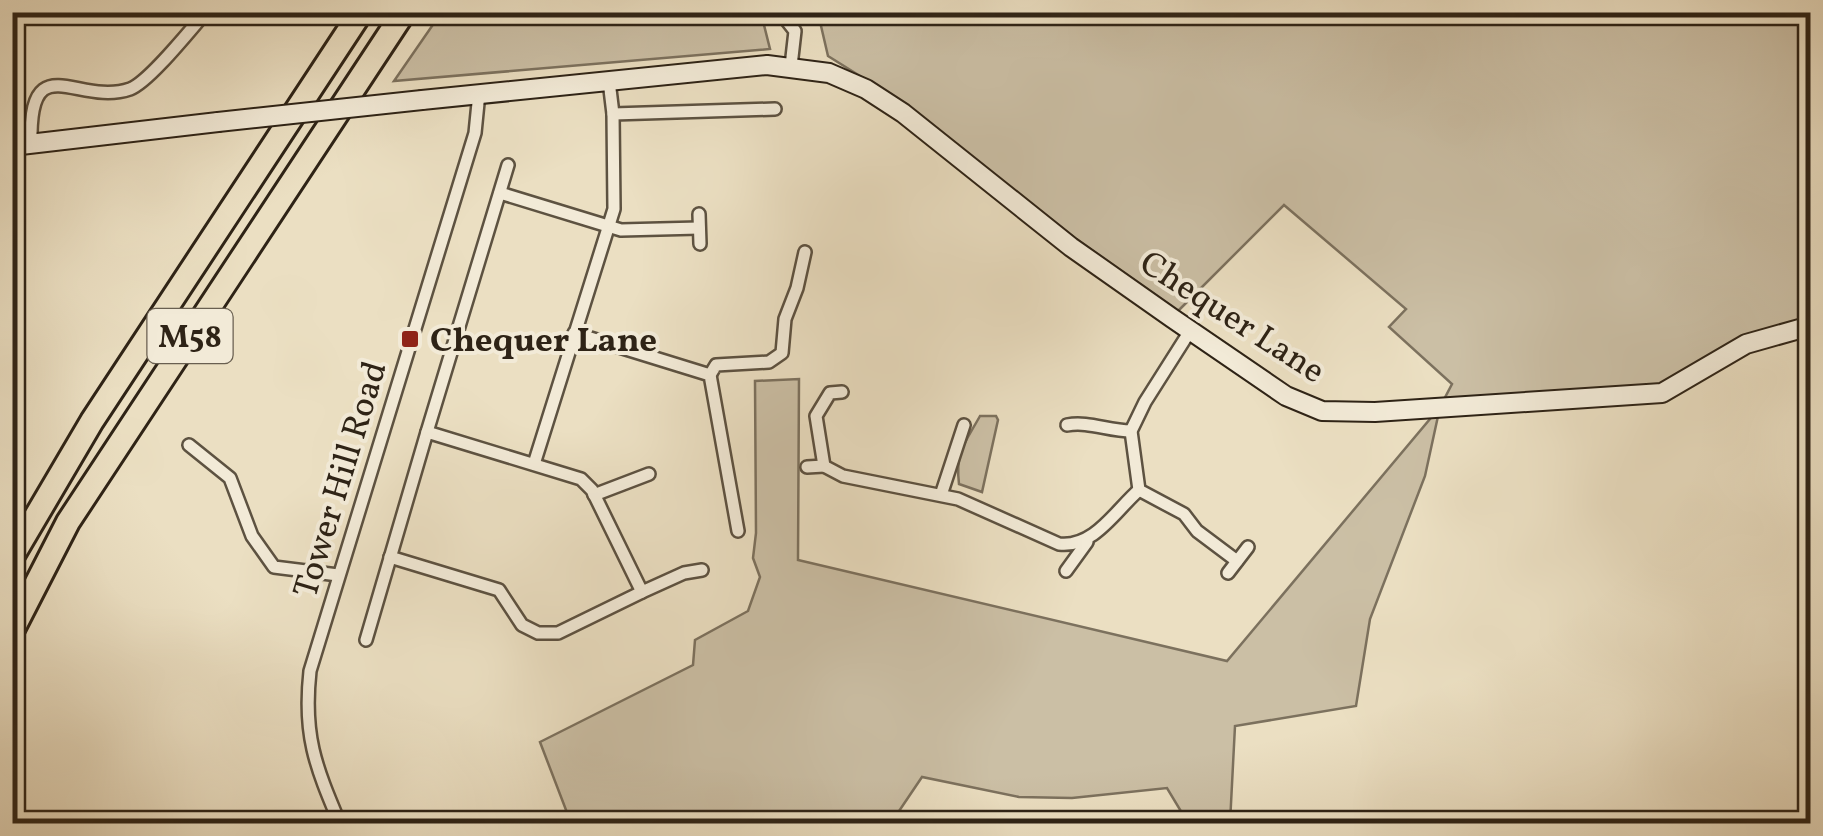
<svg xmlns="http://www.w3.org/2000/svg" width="1823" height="836" viewBox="0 0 1823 836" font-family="Vollkorn,serif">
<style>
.green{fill:#cbbfa5;stroke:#7c715e;stroke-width:2.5}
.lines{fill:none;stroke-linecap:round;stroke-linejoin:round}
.street-casing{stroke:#5d5241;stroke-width:16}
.secondary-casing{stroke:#2e2316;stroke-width:22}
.highway-casing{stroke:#2e2316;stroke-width:28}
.street{stroke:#f2ead7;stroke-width:11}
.secondary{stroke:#f2ead7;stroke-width:18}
.highway{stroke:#ebdfc2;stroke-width:22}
.secondary-bridge-casing{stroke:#2e2316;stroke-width:22;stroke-linecap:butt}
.secondary-bridge{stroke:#f2ead7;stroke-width:18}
.poi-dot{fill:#8f2418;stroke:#f2ead7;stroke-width:4}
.labels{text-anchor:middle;stroke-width:8;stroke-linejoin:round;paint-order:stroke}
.shield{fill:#f2ead7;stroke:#695f50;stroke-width:2.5}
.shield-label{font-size:32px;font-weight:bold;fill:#2e2316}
.street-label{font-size:35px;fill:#2e2316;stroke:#f2ead7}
.poi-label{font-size:35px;font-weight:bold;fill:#2e2316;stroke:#f2ead7;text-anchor:start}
</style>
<rect width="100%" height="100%" fill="#ebdfc2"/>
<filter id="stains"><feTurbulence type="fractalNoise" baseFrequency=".002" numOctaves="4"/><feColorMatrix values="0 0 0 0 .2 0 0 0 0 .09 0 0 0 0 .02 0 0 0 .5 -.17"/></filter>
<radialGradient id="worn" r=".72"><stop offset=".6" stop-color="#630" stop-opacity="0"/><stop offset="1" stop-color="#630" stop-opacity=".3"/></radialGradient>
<!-- green -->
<g class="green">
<path d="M 441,13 L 750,13 L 763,21 L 770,49 L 394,81 Z"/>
<path d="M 818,13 L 1810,13 L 1810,253 L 1803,255 L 1810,300 L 1810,326 L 1784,331 L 1662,393 L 1440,407 L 1425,476 L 1370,619 L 1356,706 L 1235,726 L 1230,823 L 1188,823 L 1167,788 L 1072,798 L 1019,797 L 922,777 L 891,823 L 571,823 L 540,742 L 693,665 L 695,640 L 748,611 L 760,577 L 753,558 L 756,533 L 755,381 L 799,379 L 798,560 L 1227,661 L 1440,407 L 1452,384 L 1389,327 L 1406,309 L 1284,205 L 1178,311 L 1076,239 L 900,101 L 828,56 Z"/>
<path d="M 980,416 L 996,416 L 998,420 L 982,492 L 959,484 C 955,452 965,443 980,416 Z"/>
</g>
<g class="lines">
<!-- street casing -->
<g class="street-casing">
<g id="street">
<path d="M 780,12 L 795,31 L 791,66"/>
<path d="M 613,114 L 775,109"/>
<path d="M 31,144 C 29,44 77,107 130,89 C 149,82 191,29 206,12"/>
<path d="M 500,193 L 621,230 L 699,228"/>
<path d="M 699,214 L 700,244"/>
<path d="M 1190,331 L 1145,402 L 1131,431 L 1139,490 L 1184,514 L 1197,531 L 1237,561"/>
<path d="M 574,333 L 710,375 L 738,531"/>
<path d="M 710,375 L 716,365 L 769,362 L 782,353 L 785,319 L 797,288 L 805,252"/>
<path d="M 842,392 L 830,393 L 816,416 L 824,466 L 843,476 L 958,499 L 1059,544 C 1094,548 1115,511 1139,490"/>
<path d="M 1067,425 C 1089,421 1108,431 1131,431"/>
<path d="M 427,432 L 508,165"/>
<path d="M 189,445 L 230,478 L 252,536 L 274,567 L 338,575"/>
<path d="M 534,464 L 614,209 L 613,114 L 609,81"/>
<path d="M 807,467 L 824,466"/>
<path d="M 594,495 L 649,474"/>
<path d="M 941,495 L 964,425"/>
<path d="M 390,557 L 499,590 L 522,625 L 538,633 L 558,633 L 642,592"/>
<path d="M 1066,571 L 1087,542"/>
<path d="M 1228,573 L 1248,547"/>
<path d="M 366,640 L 427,432 L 581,479 L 592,490 L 642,592 L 684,573 L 702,570"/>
<path d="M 340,824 C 315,765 303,735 310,671 L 475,133 L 479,93"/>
</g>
</g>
<!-- secondary casing -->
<g class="secondary-casing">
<g id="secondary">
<path d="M 422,100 L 767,65 L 829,73 L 866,89 L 903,113 L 1071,247 L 1172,318 L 1286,396 L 1322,411 L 1375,412 L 1662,393 L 1746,344 L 1810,326"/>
<path d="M 12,146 L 218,122"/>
</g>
</g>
<!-- highway casing -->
<g class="highway-casing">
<g id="highway">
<path d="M 12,557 L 92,421 L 361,12"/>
<path d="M 12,631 L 68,522 L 404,12"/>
</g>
</g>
<!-- street -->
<use href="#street" class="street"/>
<!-- secondary -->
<use href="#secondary" class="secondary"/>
<!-- highway -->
<use href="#highway" class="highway"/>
<!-- secondary-bridge casing -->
<g class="secondary-bridge-casing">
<path id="secondary-bridge" d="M 218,122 L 422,100"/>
</g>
<!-- secondary-bridge -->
<use href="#secondary-bridge" class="secondary-bridge"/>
</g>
<!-- markers -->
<rect class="poi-dot" x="400" y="329" width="20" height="20" rx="5"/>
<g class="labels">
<!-- shield labels -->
<rect class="shield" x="147.5" y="309" width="85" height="54" rx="8"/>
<g class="shield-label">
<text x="190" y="347">M58</text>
</g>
<!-- street labels -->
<g class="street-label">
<text transform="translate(1233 316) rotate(33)" y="12">Chequer Lane</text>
<text transform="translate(339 479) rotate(-73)" y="12">Tower Hill Road</text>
</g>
<!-- poi labels -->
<g class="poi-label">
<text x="430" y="351">Chequer Lane</text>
</g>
</g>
<!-- margin -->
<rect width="1823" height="836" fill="none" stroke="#ebdfc2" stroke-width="50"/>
<rect x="15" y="15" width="1793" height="806" fill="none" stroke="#2e2316" stroke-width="5"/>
<rect x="25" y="25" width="1773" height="786" fill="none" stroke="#2e2316" stroke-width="2.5"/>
<rect width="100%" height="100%" filter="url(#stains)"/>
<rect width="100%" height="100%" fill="url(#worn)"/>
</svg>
